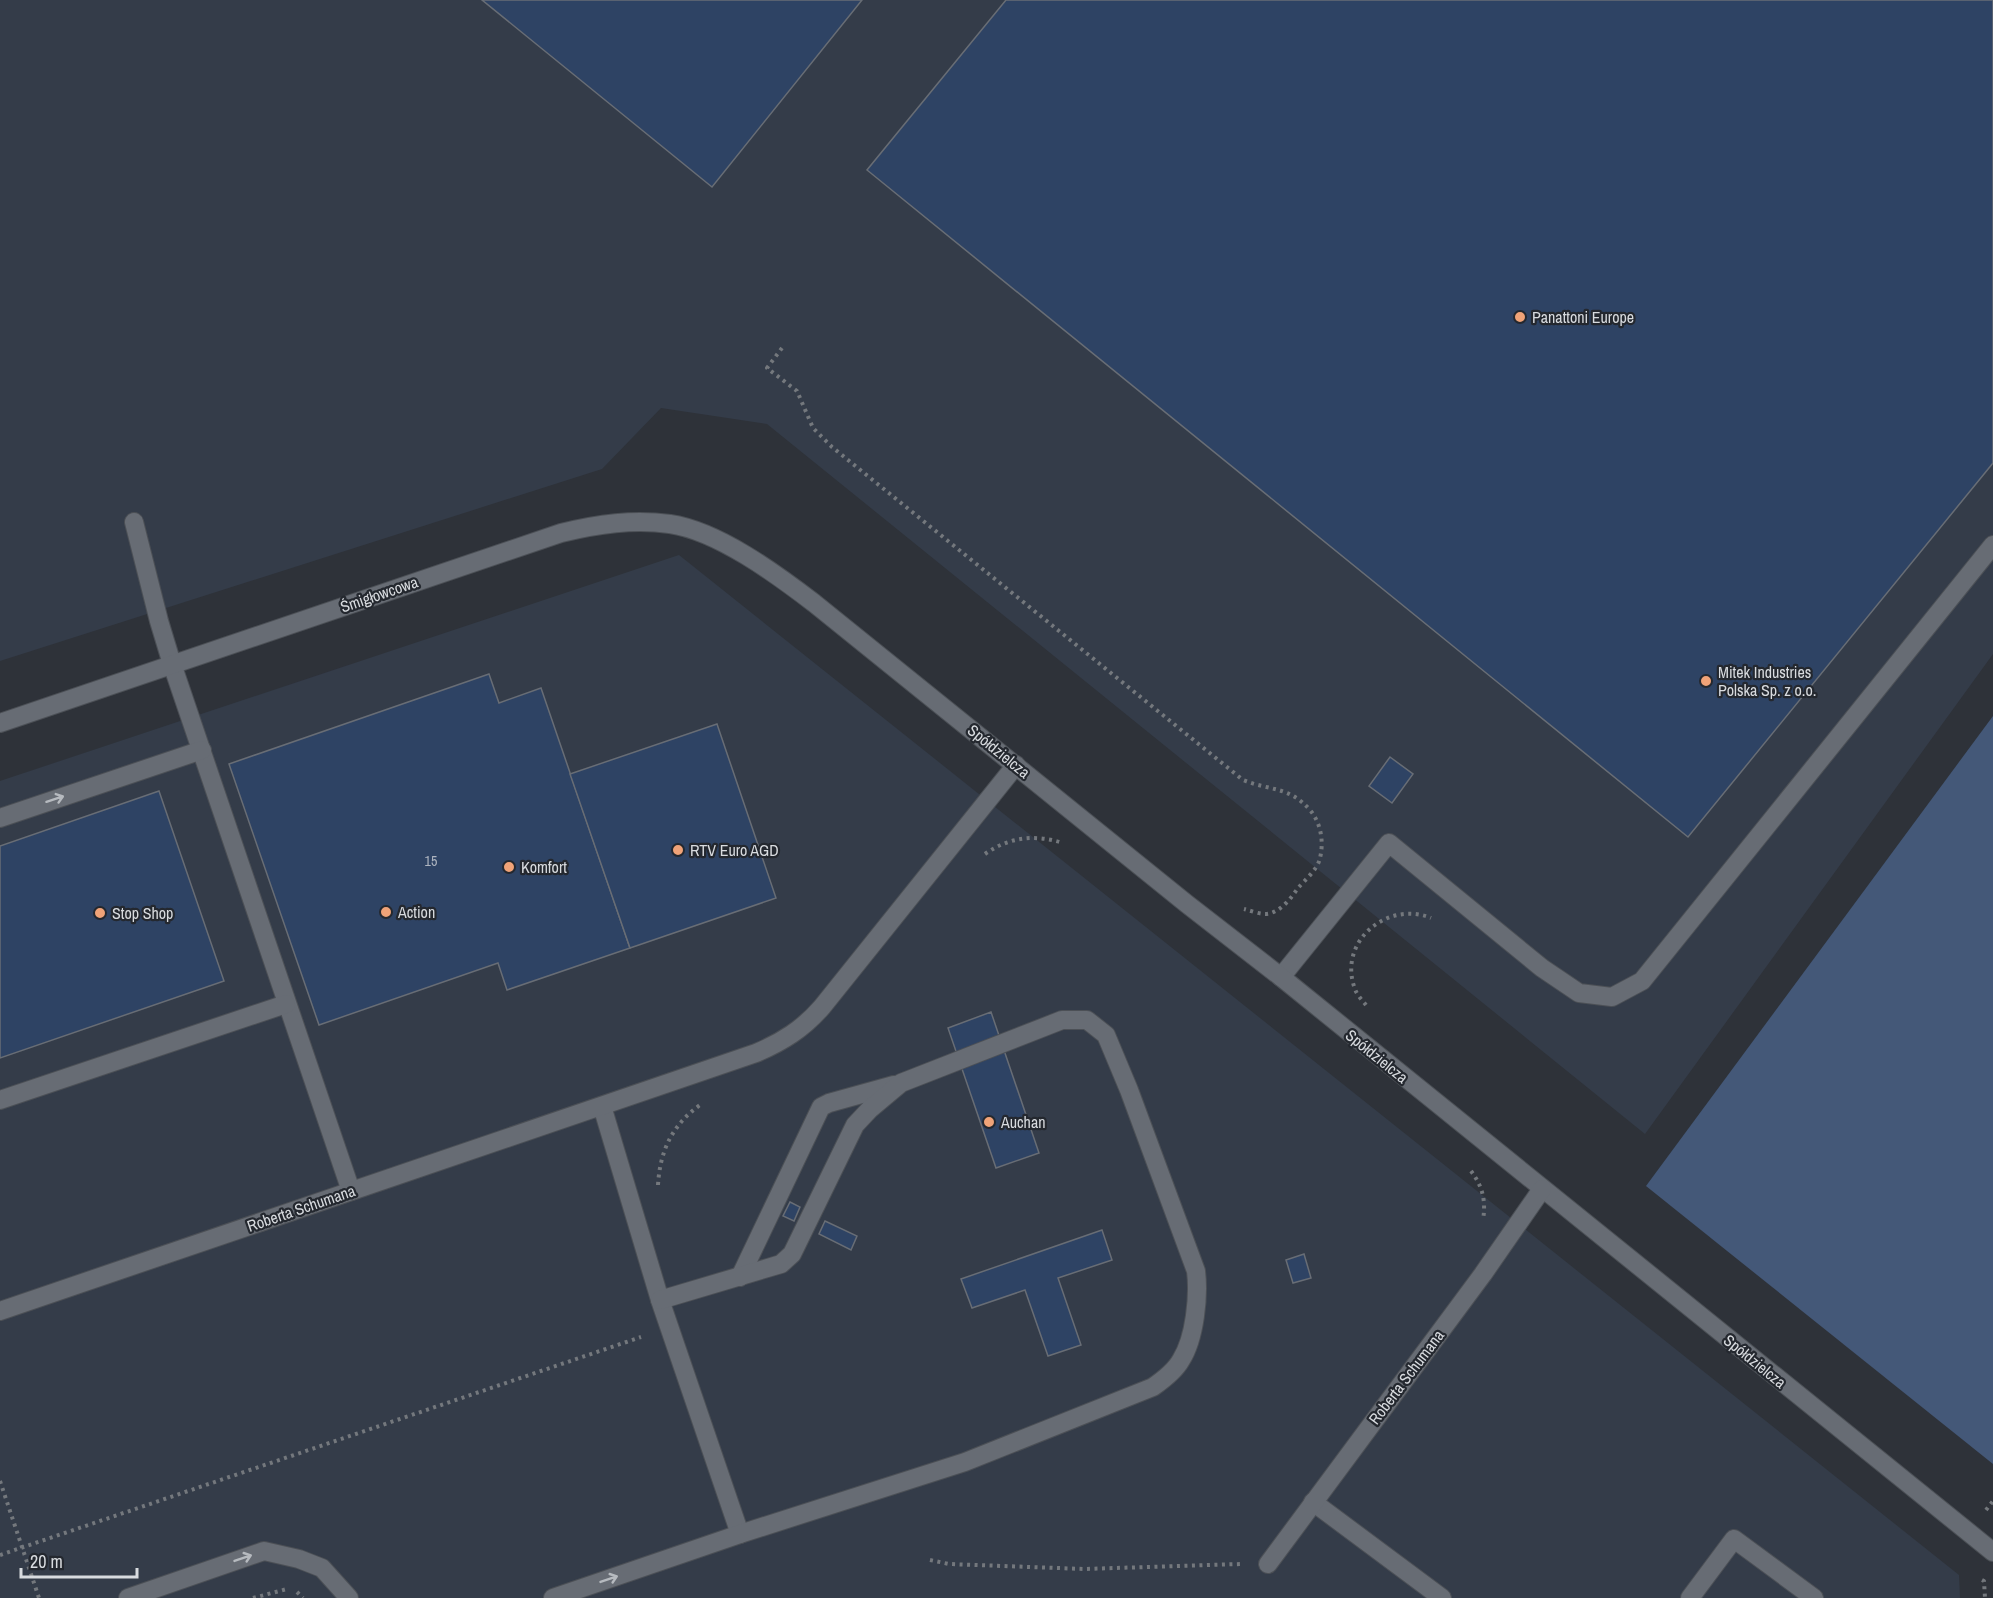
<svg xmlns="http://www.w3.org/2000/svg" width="1993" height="1598" viewBox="0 0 1993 1598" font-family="'Archivo Narrow',sans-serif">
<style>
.built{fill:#343c49}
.green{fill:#445878}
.building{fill:#2e4364;stroke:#686d75;stroke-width:1.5}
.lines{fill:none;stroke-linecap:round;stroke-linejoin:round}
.lane-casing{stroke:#4c5056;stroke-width:20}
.street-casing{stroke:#4c5056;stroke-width:20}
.path{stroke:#74787d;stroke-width:4;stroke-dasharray:3 4.5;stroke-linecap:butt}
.lane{stroke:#676c74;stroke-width:18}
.street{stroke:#676c74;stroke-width:18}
.oneway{stroke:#b6babf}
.poi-dot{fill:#f0a378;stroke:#24282f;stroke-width:2}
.labels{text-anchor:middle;stroke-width:4.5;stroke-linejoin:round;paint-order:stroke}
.number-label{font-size:14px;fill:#aeb5c0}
.poi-label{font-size:16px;fill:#d8dbdf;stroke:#24282f;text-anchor:start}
.street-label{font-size:16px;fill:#d8dbdf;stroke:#24282f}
</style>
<rect width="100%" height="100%" fill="#2e3239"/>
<!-- built -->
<g class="built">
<path d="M 0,0 L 1993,0 L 1993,654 L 1645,1134 L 767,424 L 661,408 L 602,469 L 0,661 Z"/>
<path d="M 679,555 L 1959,1575 L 1960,1598 L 0,1598 L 0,781 Z"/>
</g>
<!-- green -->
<path class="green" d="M 1993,716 L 1993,1464 L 1646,1186 Z"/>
<!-- building -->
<g class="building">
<path d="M 482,0 L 862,0 L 712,187 Z"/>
<path d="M 1006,0 L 1993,0 L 1993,463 L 1688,837 L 867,170 Z"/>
<path d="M 489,674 L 499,703 L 541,688 L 630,948 L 507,990 L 498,963 L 319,1025 L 229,764 Z"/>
<path d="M 717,724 L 776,898 L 630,948 L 570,774 Z"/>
<path d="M 1390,757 L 1413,774 L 1392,803 L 1369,786 Z"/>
<path d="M 159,791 L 224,981 L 0,1058 L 0,846 Z"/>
<path d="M 991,1012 L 1039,1153 L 996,1168 L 948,1028 Z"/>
<path d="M 790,1202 L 800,1207 L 794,1221 L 783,1216 Z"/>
<path d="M 825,1221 L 857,1236 L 851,1250 L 819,1234 Z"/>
<path d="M 1102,1230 L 1112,1260 L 1058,1278 L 1081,1345 L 1048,1356 L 1025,1290 L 972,1308 L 961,1279 Z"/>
<path d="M 1304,1254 L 1311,1278 L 1293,1283 L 1286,1260 Z"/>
</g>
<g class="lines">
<!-- lane casing -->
<g class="lane-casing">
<g id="lane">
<path d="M 134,522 L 159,621 L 172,664 L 351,1191"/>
<path d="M 0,818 L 202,750"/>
<path d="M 1281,977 L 1389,843 L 1542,968 L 1579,993 L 1612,997 L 1642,981 L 1993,545"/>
<path d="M 0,1100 L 286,1004"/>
<path d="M 602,1106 L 660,1300 L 740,1534"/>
<path d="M 740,1277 L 821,1107 L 829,1103 L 894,1085"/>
<path d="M 0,1311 L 756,1053 C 782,1042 803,1029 822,1007 L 1016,765"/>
<path d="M 1313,1502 L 1442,1598"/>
<path d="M 128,1598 L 264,1551 L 299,1559 L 322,1568 L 349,1598"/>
<path d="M 553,1598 L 740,1534 L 965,1462 L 1153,1387 C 1163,1380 1175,1371 1181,1360 C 1195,1338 1199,1296 1196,1271 L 1129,1090 L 1106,1035 L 1087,1020 L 1062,1020 L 901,1083 L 870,1109 L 855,1125 L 792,1254 L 781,1264 L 660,1300"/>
<path d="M 1690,1598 L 1734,1539 L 1814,1598"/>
</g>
</g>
<!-- street casing -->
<g class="street-casing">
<g id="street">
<path d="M 0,723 L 561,533 C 598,524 633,519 670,524 C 718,531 776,574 814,603 L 1187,904 L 1281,977 L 1993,1552"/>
<path d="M 1268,1564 L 1483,1274 L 1542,1189"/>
</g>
</g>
<!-- path -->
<g class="path">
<path d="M 782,348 L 767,368 L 797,391 L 813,428 L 832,447 L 1243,780 C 1270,791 1289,786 1310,810 C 1321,823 1324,842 1320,858 C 1318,869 1305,880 1298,888 C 1291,898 1283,909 1271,913 C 1263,916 1252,911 1244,909"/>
<path d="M 985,854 C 1009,837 1035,834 1063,843"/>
<path d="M 1366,1005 C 1362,1000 1357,995 1355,989 C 1337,942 1387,900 1431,918"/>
<path d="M 1471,1171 C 1483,1187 1486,1201 1483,1220"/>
<path d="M 658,1185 C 660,1151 672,1125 700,1105"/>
<path d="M 0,1481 L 39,1598"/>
<path d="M 1986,1510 L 1993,1501"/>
<path d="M 0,1555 L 641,1337"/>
<path d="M 930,1560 L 949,1564 L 1084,1569 L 1241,1564"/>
<path d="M 1982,1580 L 1984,1581 L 1985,1598"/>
<path d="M 297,1592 L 303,1598"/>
<path d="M 253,1598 L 287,1589"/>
</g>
<!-- lane -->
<use href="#lane" class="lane"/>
<!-- street -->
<use href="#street" class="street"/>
</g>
<!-- one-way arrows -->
<defs><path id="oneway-shaft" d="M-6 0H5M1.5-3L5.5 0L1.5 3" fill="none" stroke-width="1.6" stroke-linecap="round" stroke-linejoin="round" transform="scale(1.5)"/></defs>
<g class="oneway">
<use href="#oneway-shaft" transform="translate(55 799) rotate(-18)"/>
<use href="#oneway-shaft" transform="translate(243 1558) rotate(-19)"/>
<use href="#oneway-shaft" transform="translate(609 1579) rotate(-19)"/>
</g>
<!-- markers -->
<g class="poi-dot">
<circle cx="1520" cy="317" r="6"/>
<circle cx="1706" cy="681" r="6"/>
<circle cx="678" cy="850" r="6"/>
<circle cx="509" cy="867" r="6"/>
<circle cx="386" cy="912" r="6"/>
<circle cx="100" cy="913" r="6"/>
<circle cx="989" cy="1122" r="6"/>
</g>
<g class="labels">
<!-- number labels -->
<g class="number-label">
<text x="431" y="866">15</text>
</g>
<!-- poi labels -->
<g class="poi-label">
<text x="1532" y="323">Panattoni Europe</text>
<text x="1718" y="678">Mitek Industries<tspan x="1718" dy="18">Polska Sp. z o.o.</tspan></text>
<text x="690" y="856">RTV Euro AGD</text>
<text x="521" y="873">Komfort</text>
<text x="398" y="918">Action</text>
<text x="112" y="919">Stop Shop</text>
<text x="1001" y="1128">Auchan</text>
</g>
<!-- street labels -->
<g class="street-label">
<text transform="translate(379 594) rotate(-19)" y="6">Śmigłowcowa</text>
<text transform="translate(999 751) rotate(39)" y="6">Spółdzielcza</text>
<text transform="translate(1377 1056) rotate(39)" y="6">Spółdzielcza</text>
<text transform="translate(301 1208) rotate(-19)" y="6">Roberta Schumana</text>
<text transform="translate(1755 1361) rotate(39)" y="6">Spółdzielcza</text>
<text transform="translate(1406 1377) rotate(-53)" y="6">Roberta Schumana</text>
</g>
</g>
<!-- scale -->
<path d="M21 1568v9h116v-9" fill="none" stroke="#d8dbdf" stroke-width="3"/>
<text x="30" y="1568" font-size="18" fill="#d8dbdf" stroke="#24282f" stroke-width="4.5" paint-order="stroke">20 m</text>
</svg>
